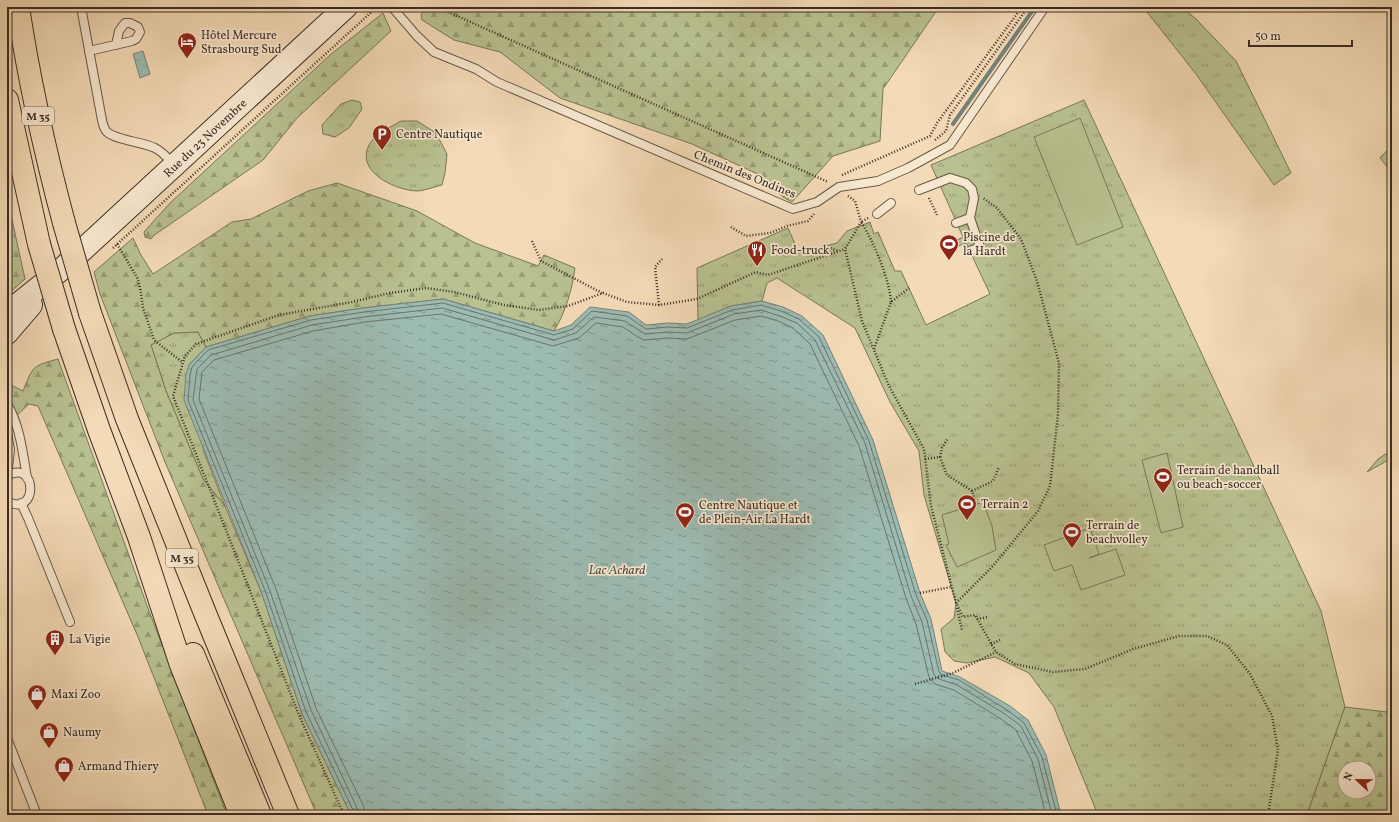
<svg xmlns="http://www.w3.org/2000/svg" width="1399" height="822" viewBox="0 0 1399 822" font-family="Vollkorn,serif">
<style>
.grass{fill:url(#grass-tufts);stroke:#7a775a}
.forest{fill:url(#forest-firs);stroke:#7a775a;fill-rule:evenodd}
.pitch{fill:#b9c190;stroke:#7a775a}
.water{fill:url(#water-ripples);stroke:#75827a}
.lines{fill:none;stroke-linecap:round;stroke-linejoin:round}
.shore{stroke:#6b746c;stroke-width:1}
.stream{stroke:#75827a;stroke-width:4}
.lane-casing{stroke:#68584a;stroke-width:10}
.secondary-casing{stroke:#3a2d25;stroke-width:24}
.highway-casing{stroke:#3a2d25;stroke-width:24}
.path{stroke:#3a2d25;stroke-width:2.5;stroke-dasharray:1 2;stroke-linecap:butt}
.lane{stroke:#f8e8d0;stroke-width:8}
.secondary{stroke:#f8e8d0;stroke-width:22}
.highway{stroke:#f4dbb7;stroke-width:22}
.highway-bridge-casing{stroke:#3a2d25;stroke-width:24;stroke-linecap:butt}
.highway-bridge{stroke:#f4dbb7;stroke-width:22}
.labels{text-anchor:middle;stroke-width:3.5;stroke-linejoin:round;paint-order:stroke}
.shield{fill:#f8e8d0;stroke:#736558;stroke-width:1}
.shield-label{font-size:11px;font-weight:bold;fill:#3a2d25}
.poi-label{font-size:12px;fill:#3a2d25;stroke:#f8e8d0;text-anchor:start}
.street-label{font-size:12px;fill:#3a2d25;stroke:#f8e8d0}
.water-label{font-size:13px;font-style:italic;fill:#525048;stroke:#f8e8d0}
</style>
<defs>
<pattern id="grass-tufts" width="24" height="20" patternUnits="userSpaceOnUse"><rect width="24" height="20" fill="#b9c190"/><path d="M3 7l-1-3M5 7V3M7 7l1-3M15 17l-1-3M17 17v-4M19 17l1-3" fill="none" stroke="#979d75"/></pattern>
<pattern id="forest-firs" width="22" height="20" patternUnits="userSpaceOnUse"><rect width="22" height="20" fill="#b9c190"/><path d="M5 1l3.5 6h-7zM16 11l3.5 6h-7z" fill="#979d75"/></pattern>
<pattern id="water-ripples" width="26" height="14" patternUnits="userSpaceOnUse"><rect width="26" height="14" fill="#9cbbb2"/><path d="M2 4q2-2 4 0t4 0M15 11q2-2 4 0t4 0" fill="none" stroke="#809891"/></pattern>
</defs>
<rect width="100%" height="100%" fill="#f4dbb7"/>
<filter id="stains"><feTurbulence type="fractalNoise" baseFrequency=".005" numOctaves="4"/><feColorMatrix values="0 0 0 0 .2 0 0 0 0 .09 0 0 0 0 .02 0 0 0 .5 -.17"/></filter>
<radialGradient id="worn" r=".72"><stop offset=".6" stop-color="#630" stop-opacity="0"/><stop offset="1" stop-color="#630" stop-opacity=".3"/></radialGradient>
<!-- grass -->
<g class="grass">
<path d="M 1143,7 L 1182,7 L 1196,19 L 1236,61 L 1291,173 L 1274,185 L 1196,74 Z"/>
<path d="M 352,100 L 360,102 L 362,109 L 349,128 L 335,137 L 323,134 L 322,125 L 341,104 Z"/>
<path d="M 1084,100 L 1321,611 L 1345,707 L 1307,815 L 1098,815 L 1054,707 L 1029,673 L 995,657 L 967,663 L 954,661 L 945,652 L 941,629 L 954,618 L 956,603 L 924,495 L 919,451 L 890,402 L 855,328 L 777,278 L 767,283 L 762,301 L 731,306 L 698,320 L 697,268 L 788,228 L 799,253 L 837,243 L 847,231 L 870,222 L 874,234 L 878,232 L 895,271 L 901,271 L 926,325 L 990,294 L 966,243 L 956,247 L 953,242 L 963,237 L 931,165 Z"/>
<path d="M 401,121 L 417,121 L 436,133 L 447,154 L 445,173 L 442,185 C 434,187 426,190 418,191 C 399,191 360,175 367,150 C 371,135 389,128 401,121 Z"/>
<path d="M 198,332 L 206,347 L 189,365 L 204,452 L 225,506 L 203,479 L 166,391 L 151,345 L 174,333 Z"/>
</g>
<!-- forest -->
<g class="forest">
<path d="M 430,7 L 933,7 L 937,10 L 883,89 L 880,141 L 833,156 L 792,202 L 783,197 L 760,175 L 692,144 L 560,98 L 500,52 L 454,40 L 422,20 L 421,14 Z"/>
<path d="M 383,13 L 391,31 L 297,118 L 263,160 L 153,236 L 151,239 L 145,237 L 144,232 L 170,203 L 330,55 Z"/>
<path d="M 1392,145 L 1392,164 L 1388,168 L 1380,158 Z"/>
<path d="M 337,183 L 417,211 L 475,243 L 538,266 L 544,255 L 575,268 C 572,290 566,311 554,331 L 443,299 L 363,308 L 310,316 L 206,347 L 198,332 L 174,333 L 151,345 L 166,391 L 203,479 L 225,506 L 262,594 L 302,714 L 351,815 L 317,815 L 165,462 L 100,294 L 94,272 L 133,238 L 141,255 L 153,274 L 232,222 L 251,219 L 308,191 Z"/>
<path d="M 7,197 L 25,279 L 7,295 Z"/>
<path d="M 58,359 L 149,611 L 227,815 L 208,815 L 138,637 L 38,406 L 29,404 L 7,424 L 7,383 L 23,391 C 33,366 32,366 58,359 Z"/>
<path d="M 1392,450 L 1392,458 L 1367,472 L 1378,459 Z"/>
<path d="M 1345,707 L 1387,712 L 1392,710 L 1392,815 L 1307,815 ZM 1345,768 L 1369,768 L 1369,792 L 1345,792 Z"/>
</g>
<!-- pitch -->
<g class="pitch">
<path d="M 1080,118 L 1123,227 L 1077,245 L 1034,137 Z"/>
<path d="M 1167,453 L 1183,527 L 1161,533 L 1142,460 Z"/>
<path d="M 983,502 L 992,526 L 996,550 L 957,567 L 946,545 L 949,544 L 942,515 Z"/>
<path d="M 1090,528 L 1099,554 L 1089,558 L 1116,549 L 1125,575 L 1081,590 L 1072,565 L 1054,571 L 1044,545 Z"/>
</g>
<!-- water -->
<g class="water">
<path d="M 143,51 L 150,74 L 140,78 L 133,54 Z"/>
<path d="M 443,299 L 554,331 L 571,325 L 590,307 L 629,312 L 646,325 L 668,323 L 687,324 L 731,306 L 762,301 L 783,307 L 802,316 L 823,335 L 873,440 L 920,593 L 931,619 L 942,671 L 960,677 L 1010,706 L 1028,720 L 1046,755 L 1061,815 L 351,815 L 302,714 L 262,594 L 184,400 L 186,374 L 189,365 L 206,347 L 310,316 L 363,308 Z"/>
</g>
<g class="lines">
<!-- shore -->
<g class="shore">
<path d="M 354,815 L 354,812 L 306,712 L 266,593 L 188,400 L 190,375 L 192,367 L 208,350 L 311,320 L 364,312 L 443,303 L 554,335 L 573,329 L 592,311 L 627,316 L 646,329 L 668,327 L 687,328 L 732,310 L 761,305 L 781,311 L 799,319 L 819,337 L 869,441 L 916,595 L 927,620 L 939,672 L 942,675 L 959,680 L 1007,710 L 1024,723 L 1042,757 L 1057,815"/>
<path d="M 359,815 L 358,810 L 311,710 L 270,591 L 193,400 L 197,369 L 211,355 L 312,325 L 364,317 L 442,308 L 554,340 L 576,333 L 594,317 L 625,321 L 645,334 L 668,332 L 687,333 L 734,314 L 761,310 L 780,316 L 797,323 L 815,340 L 865,443 L 911,596 L 922,622 L 934,675 L 939,679 L 957,685 L 1005,714 L 1021,726 L 1038,759 L 1052,815"/>
<path d="M 365,815 L 364,807 L 316,708 L 276,589 L 199,399 L 202,372 L 214,360 L 313,331 L 365,322 L 441,314 L 553,346 L 579,338 L 596,323 L 623,327 L 638,337 L 644,340 L 668,338 L 687,339 L 735,320 L 761,316 L 778,321 L 793,328 L 810,344 L 859,446 L 906,598 L 916,624 L 929,677 L 935,684 L 954,690 L 1001,719 L 1016,730 L 1032,761 L 1046,815"/>
</g>
<!-- stream -->
<path class="stream" d="M 953,124 L 1035,7"/>
<!-- lane casing -->
<g class="lane-casing">
<g id="lane">
<path d="M 81,7 L 102,120 C 103,125 104,129 107,132 C 116,140 143,142 155,148 C 163,152 168,158 174,165"/>
<path d="M 392,7 L 417,36 L 434,52 L 476,69 L 497,82 L 793,209 L 817,202 L 839,187 L 878,181 L 908,168 L 950,145 L 1045,7"/>
<path d="M 89,51 L 132,41 L 136,39 L 140,32 L 138,27 L 130,23 L 125,23 L 119,31 L 116,45"/>
<path d="M 919,190 L 950,178 L 966,183 L 972,189 L 974,198 L 970,218 L 956,223"/>
<path d="M 877,214 L 891,203"/>
<path d="M 970,251 L 980,247 L 970,218"/>
<path d="M 7,404 C 20,425 23,454 27,478"/>
<path d="M 7,432 L 10,450 L 7,476"/>
<path d="M 7,476 C 38,458 38,519 7,501"/>
<path d="M 21,503 L 28,518 L 70,622"/>
<path d="M 7,738 L 37,815"/>
</g>
</g>
<!-- secondary casing -->
<g class="secondary-casing">
<g id="secondary">
<path d="M 7,313 L 63,268 L 346,7"/>
<path d="M 7,333 L 31,305"/>
</g>
</g>
<!-- highway casing -->
<g class="highway-casing">
<g id="highway">
<path d="M 18,7 C 29,80 45,152 64,223"/>
<path d="M 7,100 L 39,244"/>
<path d="M 90,313 L 127,419 L 205,613 L 288,815"/>
<path d="M 64,329 L 99,430 L 139,537 L 181,665 L 241,815"/>
<path d="M 193,654 L 260,815"/>
</g>
</g>
<!-- path -->
<g class="path">
<path d="M 437,7 L 828,182"/>
<path d="M 935,140 L 946,131 L 950,115 L 1028,7"/>
<path d="M 842,175 L 930,136 L 937,123 L 1022,7"/>
<path d="M 848,196 L 855,201 L 861,222 L 845,249 L 862,321 L 889,386 L 924,449 L 931,506 L 956,603 L 963,617 L 975,615 L 996,652 L 1015,664 L 1053,672 L 1085,669 L 1133,649 L 1179,636 L 1207,636 L 1227,645 L 1250,674 L 1272,716 L 1278,750 L 1268,815"/>
<path d="M 929,198 L 937,215"/>
<path d="M 868,218 L 861,222 C 874,242 889,278 891,302"/>
<path d="M 731,227 L 746,236 L 770,233 L 787,226 L 808,221 L 814,214"/>
<path d="M 532,241 L 541,261 L 602,293"/>
<path d="M 117,244 L 138,279 L 141,293 L 143,308 L 154,340 L 182,362"/>
<path d="M 825,246 L 838,251"/>
<path d="M 113,248 L 377,7"/>
<path d="M 659,305 L 655,267 L 662,259"/>
<path d="M 874,349 L 891,302 L 909,288"/>
<path d="M 940,457 L 942,448 L 948,438"/>
<path d="M 925,459 L 940,457 L 947,475 L 972,491 L 976,505"/>
<path d="M 972,491 L 993,481 L 999,467"/>
<path d="M 920,593 L 951,587"/>
<path d="M 956,603 L 993,566 L 1038,511 L 1050,486 L 1058,414 L 1059,363 L 1037,281 L 1021,239 L 997,208 L 983,198"/>
<path d="M 957,608 L 962,630"/>
<path d="M 977,619 L 988,617"/>
<path d="M 991,644 L 1000,640"/>
<path d="M 915,684 L 953,673 L 996,652"/>
<path d="M 344,815 L 299,715 L 173,396 L 185,356 L 196,344 L 279,315 L 352,302 L 390,293 L 426,288 L 454,292 L 504,305 L 539,310 L 568,306 L 603,293 L 627,302 L 659,305 L 697,299 L 756,272 L 768,275 L 845,249"/>
</g>
<!-- lane -->
<use href="#lane" class="lane"/>
<!-- secondary -->
<use href="#secondary" class="secondary"/>
<!-- highway -->
<use href="#highway" class="highway"/>
<!-- highway-bridge casing -->
<g class="highway-bridge-casing">
<g id="highway-bridge">
<path d="M 64,223 L 90,313"/>
<path d="M 39,244 L 64,329"/>
</g>
</g>
<!-- highway-bridge -->
<use href="#highway-bridge" class="highway-bridge"/>
</g>
<!-- icons -->
<defs>
<g id="hotel-pin" transform="scale(1)"><path d="M0 17L-7.5 6A9.5 9.5 0 1 1 7.5 6Z" fill="#8f2418" stroke="#f8e8d0"/><path d="M-6-4.5h1.5V1H6V5H4.5V3h-9V5H-6ZM-4 0a1.8 1.8 0 1 1 3.6 0ZM.5 0V-2.5h3Q6-2.5 6 0Z" fill="#fff"/></g>
<g id="parking-pin" transform="scale(1)"><path d="M0 17L-7.5 6A9.5 9.5 0 1 1 7.5 6Z" fill="#8f2418" stroke="#f8e8d0"/><path d="M-3.5-5.5H1a3.5 3.5 0 0 1 0 7H-1V5.5H-3.5ZM-1-3.4V-.6H.8a1.4 1.4 0 0 0 0-2.8Z" fill="#fff"/></g>
<g id="stadium-pin" transform="scale(1)"><path d="M0 17L-7.5 6A9.5 9.5 0 1 1 7.5 6Z" fill="#8f2418" stroke="#f8e8d0"/><path d="M0-5a6.5 5 0 1 0 0 10a6.5 5 0 1 0 0-10ZM-3.5-1.8h7v3.6h-7Z" fill="#fff"/></g>
<g id="restaurant-pin" transform="scale(1)"><path d="M0 17L-7.5 6A9.5 9.5 0 1 1 7.5 6Z" fill="#8f2418" stroke="#f8e8d0"/><path d="M-5-6h1v4h1v-4h1v4h1v-4h1v5L-1.5 .5V6h-2V.5L-5-1ZM5-6V6H3V1.5H1.5Q1.5-4 5-6Z" fill="#fff"/></g>
<g id="building-pin" transform="scale(1)"><path d="M0 17L-7.5 6A9.5 9.5 0 1 1 7.5 6Z" fill="#8f2418" stroke="#f8e8d0"/><path d="M-4-6H4V6H1V3H-1V6H-4ZM-2.5-4.3h1.7v1.8h-1.7ZM.8-4.3h1.7v1.8H.8ZM-2.5-1h1.7V.8h-1.7ZM.8-1h1.7V.8H.8Z" fill="#fff"/></g>
<g id="shop-pin" transform="scale(1)"><path d="M0 17L-7.5 6A9.5 9.5 0 1 1 7.5 6Z" fill="#8f2418" stroke="#f8e8d0"/><path d="M-5-2.5h2.3a2.7 3.5 0 0 1 5.4 0H5L5.5 6h-11ZM-1.5-2.5h3a1.5 2.3 0 0 0-3 0Z" fill="#fff"/></g>
</defs>
<g fill-rule="evenodd">
<use href="#hotel-pin" x="187" y="42"/>
<use href="#parking-pin" x="382" y="134"/>
<use href="#stadium-pin" x="949" y="244"/>
<use href="#restaurant-pin" x="757" y="250"/>
<use href="#stadium-pin" x="1163" y="477"/>
<use href="#stadium-pin" x="967" y="504"/>
<use href="#stadium-pin" x="685" y="512"/>
<use href="#stadium-pin" x="1072" y="532"/>
<use href="#building-pin" x="55" y="639"/>
<use href="#shop-pin" x="37" y="694"/>
<use href="#shop-pin" x="49" y="732"/>
<use href="#shop-pin" x="64" y="766"/>
</g>
<g class="labels">
<!-- shield labels -->
<g class="shield">
<rect x="22" y="107" width="32" height="18" rx="3"/>
<rect x="166" y="549" width="32" height="18" rx="3"/>
</g>
<g class="shield-label">
<text x="38" y="120">M 35</text>
<text x="182" y="562">M 35</text>
</g>
<!-- poi labels -->
<g class="poi-label">
<text x="201" y="39">Hôtel Mercure<tspan x="201" dy="14">Strasbourg Sud</tspan></text>
<text x="396" y="138">Centre Nautique</text>
<text x="963" y="241">Piscine de<tspan x="963" dy="14">la Hardt</tspan></text>
<text x="771" y="254">Food-truck</text>
<text x="1177" y="474">Terrain de handball<tspan x="1177" dy="14">ou beach-soccer</tspan></text>
<text x="981" y="508">Terrain 2</text>
<text x="699" y="509">Centre Nautique et<tspan x="699" dy="14">de Plein-Air La Hardt</tspan></text>
<text x="1086" y="529">Terrain de<tspan x="1086" dy="14">beachvolley</tspan></text>
<text x="69" y="643">La Vigie</text>
<text x="51" y="698">Maxi Zoo</text>
<text x="63" y="736">Naumy</text>
<text x="78" y="770">Armand Thiery</text>
</g>
<!-- street labels -->
<g class="street-label">
<text transform="translate(205 138) rotate(-43)" y="4">Rue du 23 Novembre</text>
<text transform="translate(745 174) rotate(22)" y="4">Chemin des Ondines</text>
</g>
<!-- water labels -->
<g class="water-label">
<text x="617" y="574">Lac Achard</text>
</g>
</g>
<!-- margin -->
<rect width="1399" height="822" fill="none" stroke="#f4dbb7" stroke-width="24"/>
<rect x="8" y="8" width="1383" height="806" fill="none" stroke="#3a2d25" stroke-width="2"/>
<rect x="12" y="12" width="1375" height="798" fill="none" stroke="#3a2d25"/>
<!-- north arrow -->
<g transform="translate(1357 780) rotate(292)"><circle r="19" fill="#f8e8d0" stroke="#ac9d8c"/>
<path d="M0-3L7 15L0 10L-7 15Z" fill="#8f2418"/>
<text y="-6" font-size="11" font-weight="bold" text-anchor="middle" fill="#3a2d25">N</text>
</g>
<!-- scale -->
<path d="M1249 40v6h103v-6" fill="none" stroke="#3a2d25" stroke-width="2"/>
<text x="1255" y="40" font-size="12" fill="#3a2d25" stroke="#f8e8d0" stroke-width="3" paint-order="stroke">50 m</text>
<rect width="100%" height="100%" filter="url(#stains)"/>
<rect width="100%" height="100%" fill="url(#worn)"/>
</svg>
